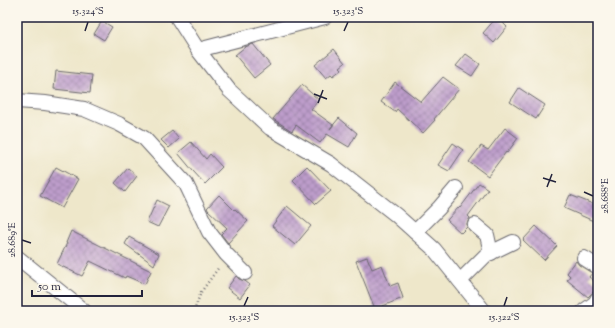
<svg xmlns="http://www.w3.org/2000/svg" width="615" height="328" viewBox="0 0 615 328" font-family="'Sorts Mill Goudy',serif">
<style>
.building{fill:url(#building-cross-hatch)}
.lines{fill:none;stroke-linecap:round;stroke-linejoin:round}
.street-casing{stroke:#69676d;stroke-width:16}
.path{stroke:#69676d;stroke-width:2.5;stroke-dasharray:1 3;stroke-linecap:butt}
.street{stroke:#fff;stroke-width:14}
.ticks{fill:none;stroke:#22223b;stroke-width:1.5}
.neatline{fill:none;stroke:#22223b;stroke-width:1.5}
.ticks-label{font-size:10px;text-anchor:middle;fill:#22223b}
</style>
<defs>
<pattern id="building-cross-hatch" width="8" height="8" patternUnits="userSpaceOnUse"><rect width="8" height="8" fill="#bd9dcb"/><path d="M0 0l8 8M0 8l8-8" fill="none" stroke="#9980a6"/></pattern>
</defs>
<rect width="100%" height="100%" fill="#fbf7ec"/>
<filter id="ink" filterUnits="userSpaceOnUse"><feTurbulence type="fractalNoise" baseFrequency=".025" numOctaves="2"/><feDisplacementMap in="SourceGraphic" scale="8" xChannelSelector="R" yChannelSelector="G"/><feConvolveMatrix kernelMatrix="1 2 1 2 8 2 1 2 1" color-interpolation-filters="sRGB"/></filter>
<filter id="wash" filterUnits="userSpaceOnUse"><feTurbulence type="fractalNoise" baseFrequency=".012" numOctaves="4" result="noise"/><feDisplacementMap in="SourceGraphic" scale="16" xChannelSelector="R" yChannelSelector="G"/><feGaussianBlur stdDeviation="0.9" result="paint"/><feColorMatrix in="noise" values="0 0 0 0 0 0 0 0 0 0 0 0 0 0 0 0 0 1.4 0 .05"/><feComposite in="paint" operator="in"/></filter>
<g filter="url(#wash)">
<rect width="100%" height="100%" fill="#eee7ca"/>
<g id="blocks">
<!-- building -->
<g class="building">
<path d="M 497,17 L 507,27 L 494,43 L 483,33 Z"/>
<path d="M 102,21 L 112,27 L 104,40 L 94,34 Z"/>
<path d="M 253,44 L 270,65 L 254,78 L 235,55 L 245,47 Z"/>
<path d="M 334,49 L 345,63 L 340,67 L 342,69 L 333,76 L 331,74 L 326,78 L 315,65 Z"/>
<path d="M 466,54 L 480,64 L 472,76 L 456,66 Z"/>
<path d="M 56,71 L 92,75 L 90,93 L 54,89 Z"/>
<path d="M 443,77 L 459,89 L 434,119 L 435,120 L 423,133 L 397,109 L 395,112 L 381,102 L 395,82 L 421,102 Z"/>
<path d="M 302,85 L 319,100 L 311,109 L 333,125 L 330,129 L 339,118 L 357,133 L 349,147 L 327,134 L 320,143 L 296,125 L 292,131 L 273,119 Z"/>
<path d="M 519,88 L 545,105 L 536,119 L 510,102 Z"/>
<path d="M 505,128 L 518,138 L 507,153 L 506,152 L 488,176 L 469,162 L 481,146 L 488,150 Z"/>
<path d="M 172,131 L 179,139 L 169,148 L 161,140 Z"/>
<path d="M 191,142 L 206,159 L 210,154 L 222,167 L 205,184 L 193,171 L 178,153 Z"/>
<path d="M 453,143 L 463,150 L 449,171 L 438,165 Z"/>
<path d="M 307,166 L 331,191 L 316,204 L 293,180 Z"/>
<path d="M 56,167 L 78,179 L 62,208 L 40,196 Z"/>
<path d="M 128,168 L 137,176 L 125,192 L 115,183 Z"/>
<path d="M 479,183 L 488,189 L 468,216 L 470,218 L 467,223 L 467,227 L 461,233 L 447,220 L 459,207 L 460,208 Z"/>
<path d="M 219,195 L 234,210 L 235,209 L 248,221 L 228,243 L 221,234 L 227,228 L 208,210 L 207,208 Z"/>
<path d="M 570,195 L 598,206 L 598,223 L 564,208 Z"/>
<path d="M 157,200 L 169,206 L 158,227 L 147,222 Z"/>
<path d="M 287,206 L 311,226 L 295,245 L 272,226 Z"/>
<path d="M 536,226 L 557,246 L 544,260 L 523,240 Z"/>
<path d="M 71,231 L 151,271 L 145,284 L 126,276 L 125,278 L 90,261 L 82,276 L 57,264 L 67,243 L 66,243 Z"/>
<path d="M 129,237 L 159,254 L 154,265 L 125,244 Z"/>
<path d="M 367,257 L 372,269 L 382,265 L 390,286 L 398,283 L 403,298 L 375,309 L 356,261 Z"/>
<path d="M 576,261 L 579,265 L 592,273 L 589,277 L 598,284 L 598,290 L 594,291 L 588,297 L 567,280 L 570,276 L 567,273 Z"/>
<path d="M 236,276 L 239,279 L 245,281 L 250,285 L 240,298 L 227,288 Z"/>
</g>
</g>
</g>
<g filter="url(#ink)">
<use href="#blocks" fill-opacity="0" stroke="#69676d" stroke-width="1"/>
<g class="lines">
<!-- street casing -->
<g class="street-casing">
<g id="street">
<path d="M 177,17 L 198,50 L 229,90 L 270,128 L 331,164 L 396,215 L 434,249 L 484,311"/>
<path d="M 198,50 L 325,17"/>
<path d="M 17,101 L 45,103 L 84,109 L 119,124 L 144,138 L 186,184 L 209,232 L 226,254 L 245,273"/>
<path d="M 475,225 L 487,235 L 491,253"/>
<path d="M 415,232 L 439,208 L 456,188"/>
<path d="M 17,257 L 84,311"/>
<path d="M 584,258 L 598,267"/>
<path d="M 460,281 L 486,255 L 513,242"/>
<path d="M 584,311 L 595,303 L 598,298"/>
</g>
</g>
<!-- path -->
<path class="path" d="M 194,311 L 201,292 L 219,267"/>
<!-- street -->
<use href="#street" class="street"/>
</g>
</g>
<!-- ticks -->
<path class="ticks" d="M 85,31 L 88,22M 344,31 L 348,22M 314,94 L 327,99M 318,103 L 323,90M 543,178 L 556,182M 547,187 L 552,174M 584,192 L 593,196M 22,240 L 31,243M 244,306 L 248,297M 504,306 L 507,297"/>
<!-- margin -->
<rect width="615" height="328" fill="none" stroke="#fbf7ec" stroke-width="44"/>
<!-- scale -->
<path d="M32 290v6h110v-6" fill="none" stroke="#22223b" stroke-width="2"/>
<text x="38" y="290" font-size="12" fill="#22223b" stroke="#fbf7ec" stroke-width="3" paint-order="stroke">50 m</text>
<rect x="22" y="22" width="571" height="284" class="neatline"/>
<g class="ticks-label">
<text x="88" y="14">15.324°S</text>
<text x="348" y="14">15.323°S</text>
<text transform="translate(604 196) rotate(-90)" y="4">28.688°E</text>
<text transform="translate(11 240) rotate(-90)" y="4">28.689°E</text>
<text x="244" y="320">15.323°S</text>
<text x="504" y="320">15.322°S</text>
</g>
</svg>
